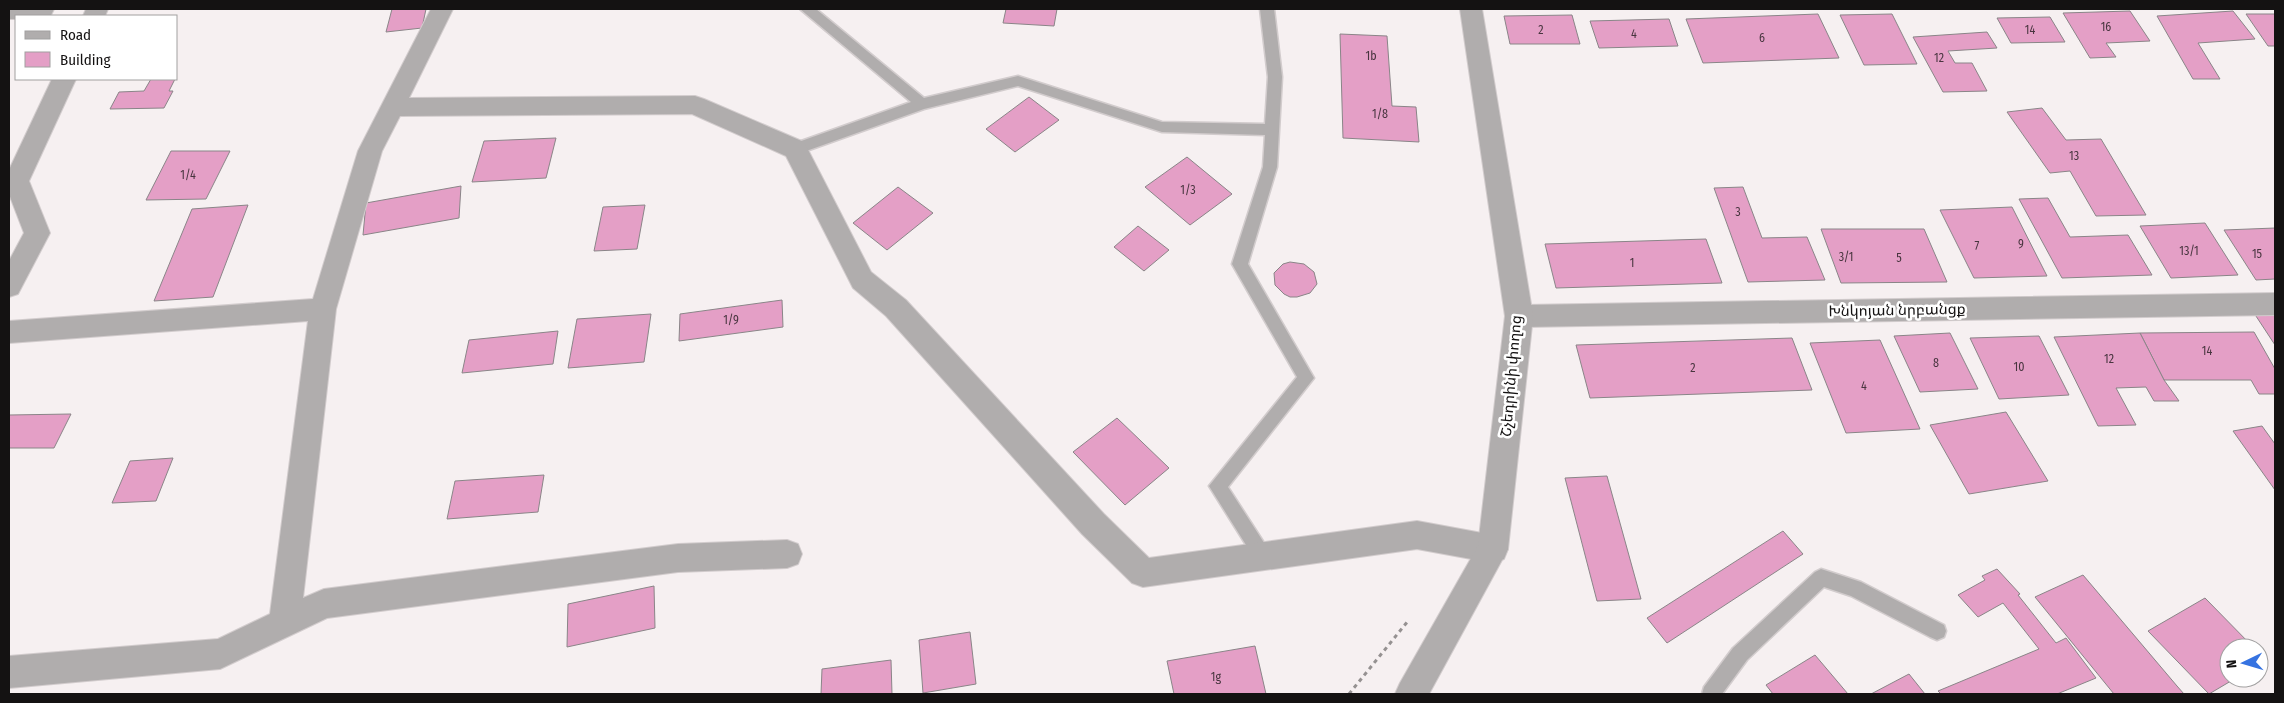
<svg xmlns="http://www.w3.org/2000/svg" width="2284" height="703" viewBox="0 0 2284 703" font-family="'Fira Sans Condensed','Noto Sans Armenian',sans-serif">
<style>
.building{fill:#e49fc6;stroke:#8a8588}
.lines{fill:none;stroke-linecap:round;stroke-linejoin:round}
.service-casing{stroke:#d2cccd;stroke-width:3}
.minor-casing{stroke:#d2cccd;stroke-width:2}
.tertiary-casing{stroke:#d2cccd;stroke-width:2}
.path{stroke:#959191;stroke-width:3;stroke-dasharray:4 4;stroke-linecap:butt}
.service{fill:#b0adad;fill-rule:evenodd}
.minor{fill:#b0adad;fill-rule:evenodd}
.tertiary{fill:#b0adad;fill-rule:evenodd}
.labels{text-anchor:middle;stroke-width:5;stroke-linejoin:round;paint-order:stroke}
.number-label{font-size:12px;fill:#48353f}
.street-label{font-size:15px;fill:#141212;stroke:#fff}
</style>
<rect width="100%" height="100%" fill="#f6f0f1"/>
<!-- building -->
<g class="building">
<path d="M 392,9 L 426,9 L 422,28 L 386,32 Z"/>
<path d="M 1006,9 L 1057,9 L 1054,26 L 1003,23 Z"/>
<path d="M 2130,11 L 2150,41 L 2106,43 L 2116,57 L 2090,58 L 2063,13 Z"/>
<path d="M 2233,11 L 2255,39 L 2198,43 L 2220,79 L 2193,79 L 2157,16 Z"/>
<path d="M 1818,14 L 1839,58 L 1703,63 L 1686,19 Z"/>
<path d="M 1892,14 L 1917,64 L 1864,65 L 1840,15 Z"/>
<path d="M 2246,14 L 2275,14 L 2275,46 L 2268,46 Z"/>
<path d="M 1572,15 L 1580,44 L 1510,44 L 1504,16 Z"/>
<path d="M 2050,17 L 2065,42 L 2011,43 L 1997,18 Z"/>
<path d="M 1669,19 L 1678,46 L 1599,48 L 1590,21 Z"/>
<path d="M 1987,32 L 1997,48 L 1948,51 L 1955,63 L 1972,63 L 1987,91 L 1943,92 L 1913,37 Z"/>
<path d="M 1340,34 L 1387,36 L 1392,106 L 1416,107 L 1419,142 L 1343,138 Z"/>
<path d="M 151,79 L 175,79 L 169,91 L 173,91 L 164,108 L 110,109 L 119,92 L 144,91 Z"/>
<path d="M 1029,97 L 1059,120 L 1015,152 L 986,129 Z"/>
<path d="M 2042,108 L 2066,140 L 2101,139 L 2146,215 L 2096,216 L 2070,171 L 2050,173 L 2007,112 Z"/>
<path d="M 556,138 L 546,178 L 472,182 L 484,141 Z"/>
<path d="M 171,151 L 230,151 L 206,199 L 146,200 Z"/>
<path d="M 1187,157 L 1232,194 L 1190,225 L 1145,187 Z"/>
<path d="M 461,186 L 459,218 L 363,235 L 366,203 Z"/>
<path d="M 898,187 L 933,213 L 887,250 L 853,223 Z"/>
<path d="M 1743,187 L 1762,238 L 1807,237 L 1825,280 L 1748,282 L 1714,188 Z"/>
<path d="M 2048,198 L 2070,237 L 2128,235 L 2152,275 L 2062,278 L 2019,199 Z"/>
<path d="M 248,205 L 213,297 L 154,301 L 192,209 Z"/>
<path d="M 645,205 L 637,249 L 594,251 L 603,207 Z"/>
<path d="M 2012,207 L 2047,276 L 1974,278 L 1940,210 Z"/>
<path d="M 2205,223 L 2238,275 L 2171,278 L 2140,226 Z"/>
<path d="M 1138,226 L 1169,250 L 1144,271 L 1114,247 Z"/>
<path d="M 2275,228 L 2275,279 L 2256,280 L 2224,230 Z"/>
<path d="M 1821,229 L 1924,229 L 1947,282 L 1841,283 Z"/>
<path d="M 1706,239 L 1722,283 L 1556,288 L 1545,244 Z"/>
<path d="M 1290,262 L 1304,264 L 1314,272 L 1317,284 L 1310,293 L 1297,297 L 1290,297 L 1284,294 L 1275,285 L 1274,273 L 1283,264 Z"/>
<path d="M 782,300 L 783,327 L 679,341 L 680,314 Z"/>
<path d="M 2275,308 L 2275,345 L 2252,310 Z"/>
<path d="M 651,314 L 644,362 L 568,368 L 577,319 Z"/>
<path d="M 558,331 L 553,364 L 462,373 L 469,340 Z"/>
<path d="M 2254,332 L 2275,369 L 2275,394 L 2259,394 L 2251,380 L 2164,380 L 2140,333 Z"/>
<path d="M 1950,333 L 1978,389 L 1920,392 L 1894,336 Z"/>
<path d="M 2140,333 L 2164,380 L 2179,401 L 2154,401 L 2146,387 L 2116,388 L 2136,425 L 2098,426 L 2054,337 Z"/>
<path d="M 2039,336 L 2069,395 L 1999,399 L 1970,338 Z"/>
<path d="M 1792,338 L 1812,390 L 1590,398 L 1576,345 Z"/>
<path d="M 1880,340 L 1920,429 L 1846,433 L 1810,343 Z"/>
<path d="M 2006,412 L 2048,481 L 1969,494 L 1930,425 Z"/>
<path d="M 71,414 L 54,448 L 9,448 L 9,415 Z"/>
<path d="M 1117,418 L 1169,468 L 1125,505 L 1073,452 Z"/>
<path d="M 2262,426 L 2275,444 L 2275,490 L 2233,431 Z"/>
<path d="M 173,458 L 156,501 L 112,503 L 130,461 Z"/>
<path d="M 544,475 L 538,512 L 447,519 L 455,481 Z"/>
<path d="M 1607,476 L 1641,599 L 1597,601 L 1565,478 Z"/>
<path d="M 1783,531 L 1803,554 L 1667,643 L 1647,618 Z"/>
<path d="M 1997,569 L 2020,594 L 2018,595 L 2056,643 L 2066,638 L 2096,678 L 2057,694 L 1941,694 L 1938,691 L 2039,649 L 2003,603 L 1978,617 L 1958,595 L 1985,580 L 1982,576 Z"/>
<path d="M 2083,575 L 2177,686 L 2184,694 L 2114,694 L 2035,597 Z"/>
<path d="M 654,586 L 655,628 L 567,647 L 568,604 Z"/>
<path d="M 2205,598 L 2254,648 L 2229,648 L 2229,678 L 2236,678 L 2209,694 L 2148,631 Z"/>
<path d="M 970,632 L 976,684 L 923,693 L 919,640 Z"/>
<path d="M 1255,646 L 1266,694 L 1174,694 L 1167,661 Z"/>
<path d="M 1815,655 L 1848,694 L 1773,694 L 1766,685 Z"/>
<path d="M 891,660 L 892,694 L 821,694 L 822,669 Z"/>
<path d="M 1909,674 L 1925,694 L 1871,694 Z"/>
</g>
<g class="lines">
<!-- service casing -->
<g class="service-casing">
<g id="service">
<path d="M 800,9 L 816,9 L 924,98 L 1018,76 L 1162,122 L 1265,124 L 1268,77 L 1260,9 L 1274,9 L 1282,77 L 1277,167 L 1248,264 L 1314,378 L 1228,487 L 1270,552 L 1273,558 L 1270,564 L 1264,566 L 1258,564 L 1209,486 L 1297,377 L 1232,264 L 1263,167 L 1265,135 L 1162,132 L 1018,86 L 924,109 L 795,155 L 790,153 L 788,149 L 790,145 L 911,102 Z"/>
<path d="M 1821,569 L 1861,582 L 1944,625 L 1946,631 L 1944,637 L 1937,640 L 1930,637 L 1851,596 L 1824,587 L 1747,660 L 1722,694 L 1702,694 L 1704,687 L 1733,648 L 1815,572 Z"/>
</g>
</g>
<!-- minor casing -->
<g class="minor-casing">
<g id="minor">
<path d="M 9,9 L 54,9 L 51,15 L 16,16 L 16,19 L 9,19 Z"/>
<path d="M 86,9 L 108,9 L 105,16 L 83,16 Z"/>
<path d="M 431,9 L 453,9 L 409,98 L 695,96 L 704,99 L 804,142 L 871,272 L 906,300 L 1104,514 L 1149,558 L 1417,521 L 1493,535 L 1504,539 L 1508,549 L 1504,559 L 1493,563 L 1417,549 L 1143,587 L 1132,583 L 1082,534 L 886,316 L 853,288 L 786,156 L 692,114 L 400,116 L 382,151 L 336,309 L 303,598 L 324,589 L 678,544 L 787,540 L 798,544 L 802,554 L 798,564 L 787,568 L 678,572 L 327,618 L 220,669 L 9,688 L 9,656 L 218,639 L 270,614 L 308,321 L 9,343 L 9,321 L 313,299 L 358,151 Z"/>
<path d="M 52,79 L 76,79 L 29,181 L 50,233 L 18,294 L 9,297 L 9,261 L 24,233 L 9,194 L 9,170 Z"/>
<path d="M 2275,293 L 2275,315 L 1519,327 L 1509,324 L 1505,316 L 1509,308 L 1519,305 Z"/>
</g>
</g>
<!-- tertiary casing -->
<g class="tertiary-casing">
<path id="tertiary" d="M 1460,9 L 1482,9 L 1533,316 L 1508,549 L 1429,694 L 1395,694 L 1400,683 L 1478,546 L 1505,316 Z"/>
</g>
<!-- path -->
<path class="path" d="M 1349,694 L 1408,621"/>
<!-- service -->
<use href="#service" class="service"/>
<!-- minor -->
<use href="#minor" class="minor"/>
<!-- tertiary -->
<use href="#tertiary" class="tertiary"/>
</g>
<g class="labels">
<!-- number labels -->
<g class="number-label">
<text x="2106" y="31">16</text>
<text x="1541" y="34">2</text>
<text x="2030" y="34">14</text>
<text x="1634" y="38">4</text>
<text x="1762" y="42">6</text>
<text x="1371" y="60">1b</text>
<text x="1939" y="62">12</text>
<text x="1380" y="118">1/8</text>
<text x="2074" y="160">13</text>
<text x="188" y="179">1/4</text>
<text x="1188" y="194">1/3</text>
<text x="1738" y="216">3</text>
<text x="2021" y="248">9</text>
<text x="1977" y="250">7</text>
<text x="2189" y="255">13/1</text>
<text x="2257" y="258">15</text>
<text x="1846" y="261">3/1</text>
<text x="1899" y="262">5</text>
<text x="1632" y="267">1</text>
<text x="731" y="324">1/9</text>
<text x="2207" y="355">14</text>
<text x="2109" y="363">12</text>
<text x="1936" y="367">8</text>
<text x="2019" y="371">10</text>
<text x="1693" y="372">2</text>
<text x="1864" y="390">4</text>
<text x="1216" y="681">1g</text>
</g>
<!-- street labels -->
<g class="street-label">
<text transform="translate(1897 310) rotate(-1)" y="5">Խնկոյան նրբանցք</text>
<text transform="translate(1511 376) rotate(-85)" y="5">Շչեդրինի փողոց</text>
</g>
</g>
<!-- border -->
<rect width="2284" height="703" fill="none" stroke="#141212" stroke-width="20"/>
<!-- legend -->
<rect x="15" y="15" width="162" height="65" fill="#ffffff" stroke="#a1a0a0"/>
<rect x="25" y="31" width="25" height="8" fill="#b0adad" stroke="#a1a0a0"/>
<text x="60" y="40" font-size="15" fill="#141212">Road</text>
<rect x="25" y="52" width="25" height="15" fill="#e49fc6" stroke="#a1a0a0"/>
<text x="60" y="65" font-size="15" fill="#141212">Building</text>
<!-- north arrow -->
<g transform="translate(2244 663) rotate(265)"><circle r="24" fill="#ffffff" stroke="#a1a0a0"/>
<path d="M0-4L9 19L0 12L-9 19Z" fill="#3673e1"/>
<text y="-8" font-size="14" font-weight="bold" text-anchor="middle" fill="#141212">N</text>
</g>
</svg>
